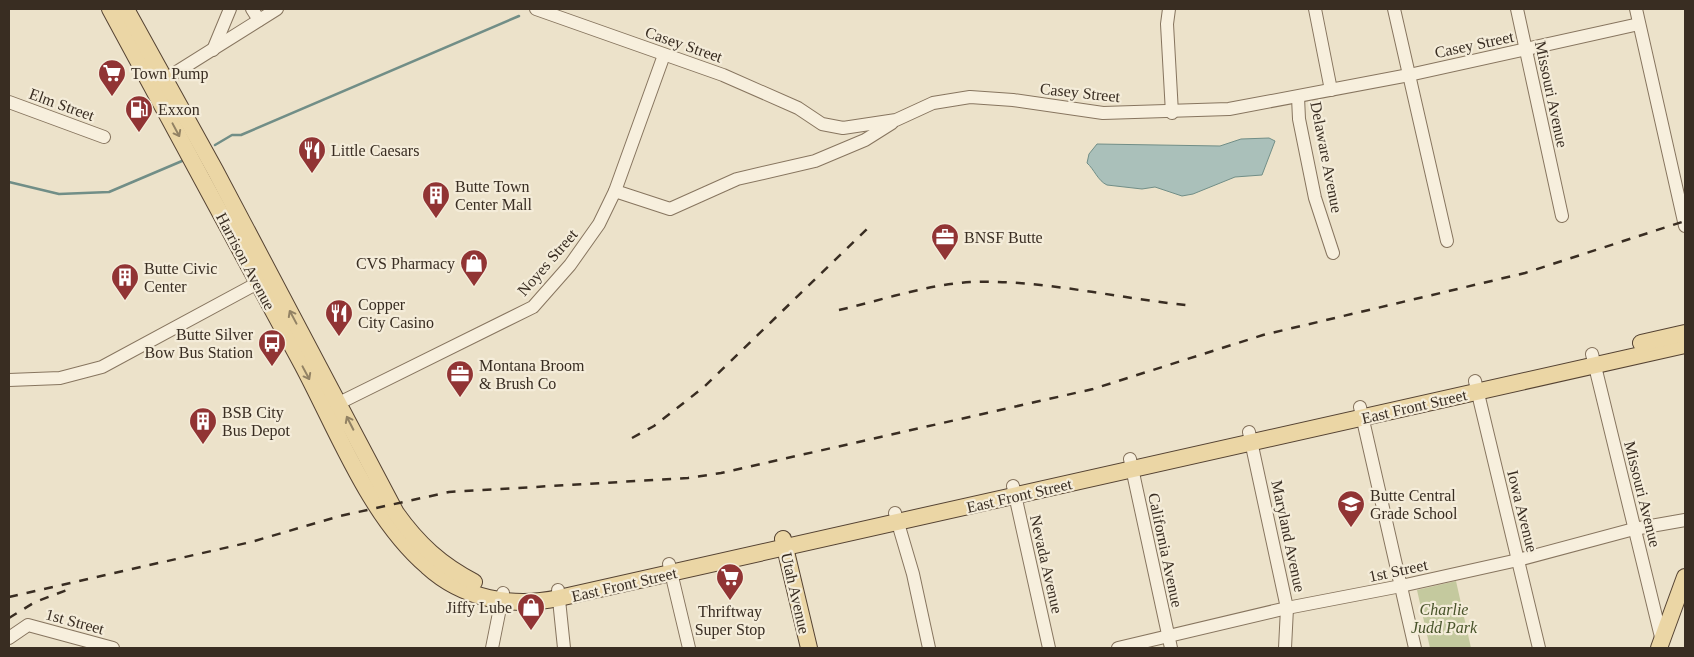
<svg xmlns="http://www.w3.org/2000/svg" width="1694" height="657" viewBox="0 0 1694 657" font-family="'Times New Roman',serif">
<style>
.green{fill:#c4c99e}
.water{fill:#aac0ba;stroke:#718e87}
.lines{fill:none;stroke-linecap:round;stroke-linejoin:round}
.stream{stroke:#718e87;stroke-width:2.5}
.minor-casing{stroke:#87755f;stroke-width:14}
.major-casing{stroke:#554333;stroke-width:18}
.minor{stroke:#f7efdd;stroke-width:12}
.major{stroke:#ebd6a5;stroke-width:16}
.rail{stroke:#392d22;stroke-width:2.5;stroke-dasharray:9 9;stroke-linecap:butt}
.oneway{stroke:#928264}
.labels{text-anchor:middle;stroke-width:4.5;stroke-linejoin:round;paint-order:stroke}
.street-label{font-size:16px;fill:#392d22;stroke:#f4ecd9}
.poi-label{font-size:16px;fill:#392d22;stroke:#f4ecd9;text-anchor:start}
.park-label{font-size:16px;font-style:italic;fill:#48532a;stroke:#f4ecd9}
</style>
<rect width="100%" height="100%" fill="#ece2ca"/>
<!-- green -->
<path class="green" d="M 1456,581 L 1471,648 L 1430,648 L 1417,590 Z"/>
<!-- water -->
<path class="water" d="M 1269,138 L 1275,141 L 1262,175 L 1235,177 L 1193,194 L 1182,196 L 1155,187 L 1142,189 L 1107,185 C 1098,181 1094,169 1087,163 L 1089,154 L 1097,144 L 1220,146 L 1241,139 Z"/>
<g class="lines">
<!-- stream -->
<g class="stream">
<path d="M 215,145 L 232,135 L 241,135 L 519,16"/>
<path d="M 9,182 L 59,194 L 109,192 L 182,161"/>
</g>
<!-- minor casing -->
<g class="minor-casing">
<g id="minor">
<path d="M 252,9 L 259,20"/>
<path d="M 536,9 L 723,75 L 798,108 L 822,124 L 843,128 L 896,120 L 933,103 L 970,97 L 1013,100 L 1103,113 L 1229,109 L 1409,75 L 1639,24"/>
<path d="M 1169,9 L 1167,24 L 1172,113"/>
<path d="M 1315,9 L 1331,90"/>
<path d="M 1394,9 L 1447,241"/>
<path d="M 1517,9 L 1562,216"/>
<path d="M 1636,9 L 1685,226"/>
<path d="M 213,50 L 230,9"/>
<path d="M 159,83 L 277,9"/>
<path d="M 1298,97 L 1299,119 L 1315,198 L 1333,253"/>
<path d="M 9,102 L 104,137"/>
<path d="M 615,191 L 670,209 L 737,179 L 815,161 L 865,140 L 892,123"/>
<path d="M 1592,354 L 1662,641"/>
<path d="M 9,380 L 60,378 L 102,367 L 265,279"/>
<path d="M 1475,381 L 1539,648"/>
<path d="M 331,407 L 533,307 L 570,265 L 599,224 L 615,191 L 664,55"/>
<path d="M 1360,407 L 1415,648"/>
<path d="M 1249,432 L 1287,608 L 1285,648"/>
<path d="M 1130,459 L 1171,648"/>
<path d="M 1013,486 L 1049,648"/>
<path d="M 895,513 L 913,574 L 929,648"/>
<path d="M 669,564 L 689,648"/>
<path d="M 558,590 L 564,648"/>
<path d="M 9,638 L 28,625 L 113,648"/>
<path d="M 492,648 L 503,593"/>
<path d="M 1118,648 L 1287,608 L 1401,586 L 1518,560 L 1634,529 L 1685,520"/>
</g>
</g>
<!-- major casing -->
<g class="major-casing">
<g id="major">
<path d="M 110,9 C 175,128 239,247 303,366 C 338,432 370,517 427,566 C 463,599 512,608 559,598 L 1685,345"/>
<path d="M 126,9 L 215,170 L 396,513 C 418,544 441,565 474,582"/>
<path d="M 1641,343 L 1685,333"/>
<path d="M 783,539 L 809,648"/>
<path d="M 1659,648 L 1685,577"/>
</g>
</g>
<!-- minor -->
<use href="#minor" class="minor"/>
<!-- major -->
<use href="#major" class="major"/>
<!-- rail -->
<g class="rail">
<path d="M 839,310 C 882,300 926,285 970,282 C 1039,279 1116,298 1186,305"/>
<path d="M 632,438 L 654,426 L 704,387 L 869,227"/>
<path d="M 9,597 L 251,542 L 340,516 L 449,492 L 688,478 L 721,473 L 1093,389 L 1263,335 L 1525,273 L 1685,221"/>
<path d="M 9,618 L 35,602 L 67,590"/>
</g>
</g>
<!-- one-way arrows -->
<defs><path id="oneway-shaft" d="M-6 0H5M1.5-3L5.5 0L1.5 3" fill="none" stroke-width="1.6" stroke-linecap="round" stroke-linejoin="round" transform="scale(1.25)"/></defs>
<g class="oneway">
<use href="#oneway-shaft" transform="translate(176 130) rotate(62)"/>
<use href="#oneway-shaft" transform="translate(293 317) rotate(-118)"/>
<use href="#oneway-shaft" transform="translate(306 373) rotate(62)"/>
<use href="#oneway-shaft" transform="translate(350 423) rotate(-117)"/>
</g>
<!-- icons -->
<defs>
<g id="supermarket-pin" transform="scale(1.4375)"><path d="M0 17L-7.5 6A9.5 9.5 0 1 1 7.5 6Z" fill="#913434" stroke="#f4ecd9"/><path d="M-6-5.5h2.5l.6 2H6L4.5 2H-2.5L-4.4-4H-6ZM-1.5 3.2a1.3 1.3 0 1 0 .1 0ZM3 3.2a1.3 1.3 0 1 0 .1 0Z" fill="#fff"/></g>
<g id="fuel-pin" transform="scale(1.4375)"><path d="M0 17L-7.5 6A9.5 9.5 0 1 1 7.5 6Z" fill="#913434" stroke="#f4ecd9"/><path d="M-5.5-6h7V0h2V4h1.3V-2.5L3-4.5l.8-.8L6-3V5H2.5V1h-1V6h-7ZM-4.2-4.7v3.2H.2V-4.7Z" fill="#fff"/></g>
<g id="restaurant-pin" transform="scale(1.4375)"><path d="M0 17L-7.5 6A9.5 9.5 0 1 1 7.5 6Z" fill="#913434" stroke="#f4ecd9"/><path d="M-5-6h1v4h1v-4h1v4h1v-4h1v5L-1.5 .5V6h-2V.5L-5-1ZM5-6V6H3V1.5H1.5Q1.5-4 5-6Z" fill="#fff"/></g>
<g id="building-pin" transform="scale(1.4375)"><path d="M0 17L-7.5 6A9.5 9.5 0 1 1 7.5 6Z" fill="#913434" stroke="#f4ecd9"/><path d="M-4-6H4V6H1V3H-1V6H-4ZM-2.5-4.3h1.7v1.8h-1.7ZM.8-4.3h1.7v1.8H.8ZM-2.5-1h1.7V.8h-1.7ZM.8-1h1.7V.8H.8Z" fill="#fff"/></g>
<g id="office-pin" transform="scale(1.4375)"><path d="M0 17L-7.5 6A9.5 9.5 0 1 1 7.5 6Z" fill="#913434" stroke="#f4ecd9"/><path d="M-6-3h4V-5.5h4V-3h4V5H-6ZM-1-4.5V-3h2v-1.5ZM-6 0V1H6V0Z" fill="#fff"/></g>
<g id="shop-pin" transform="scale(1.4375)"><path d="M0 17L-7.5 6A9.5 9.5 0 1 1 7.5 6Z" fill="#913434" stroke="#f4ecd9"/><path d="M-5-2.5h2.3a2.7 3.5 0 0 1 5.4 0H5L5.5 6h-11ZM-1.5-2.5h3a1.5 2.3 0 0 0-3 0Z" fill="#fff"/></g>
<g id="bus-pin" transform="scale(1.4375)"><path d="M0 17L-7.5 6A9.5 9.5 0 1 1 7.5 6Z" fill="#913434" stroke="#f4ecd9"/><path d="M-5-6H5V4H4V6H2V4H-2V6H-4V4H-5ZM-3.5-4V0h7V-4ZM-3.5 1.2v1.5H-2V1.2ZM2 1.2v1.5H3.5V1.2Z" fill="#fff"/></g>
<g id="school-pin" transform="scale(1.4375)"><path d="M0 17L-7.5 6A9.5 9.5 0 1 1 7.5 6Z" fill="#913434" stroke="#f4ecd9"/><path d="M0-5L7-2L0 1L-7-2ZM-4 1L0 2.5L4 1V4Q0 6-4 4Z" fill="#fff"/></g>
</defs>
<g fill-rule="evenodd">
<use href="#supermarket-pin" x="112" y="73"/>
<use href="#fuel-pin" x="139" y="109"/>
<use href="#restaurant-pin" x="312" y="150"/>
<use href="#building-pin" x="436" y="195"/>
<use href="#office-pin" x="945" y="237"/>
<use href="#shop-pin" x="474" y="263"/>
<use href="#building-pin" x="125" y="277"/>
<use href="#restaurant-pin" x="339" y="313"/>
<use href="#bus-pin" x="272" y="343"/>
<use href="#office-pin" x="460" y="374"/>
<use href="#building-pin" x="203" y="421"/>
<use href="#school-pin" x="1351" y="504"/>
<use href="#supermarket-pin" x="730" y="577"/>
<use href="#shop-pin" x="531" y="607"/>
</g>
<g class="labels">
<!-- street labels -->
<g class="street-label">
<text transform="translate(684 44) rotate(19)" y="6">Casey Street</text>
<text transform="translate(1474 44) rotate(-12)" y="6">Casey Street</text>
<text transform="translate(1080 92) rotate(6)" y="6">Casey Street</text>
<text transform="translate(1552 94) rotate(78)" y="6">Missouri Avenue</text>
<text transform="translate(62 104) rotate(20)" y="6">Elm Street</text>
<text transform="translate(1327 157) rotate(79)" y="6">Delaware Avenue</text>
<text transform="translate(246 261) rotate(62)" y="6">Harrison Avenue</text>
<text transform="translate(547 262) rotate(-49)" y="6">Noyes Street</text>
<text transform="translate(1414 406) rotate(-13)" y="6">East Front Street</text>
<text transform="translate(1643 494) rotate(76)" y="6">Missouri Avenue</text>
<text transform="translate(1019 495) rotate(-13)" y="6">East Front Street</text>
<text transform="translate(1523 511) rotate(76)" y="6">Iowa Avenue</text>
<text transform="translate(1289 536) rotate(78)" y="6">Maryland Avenue</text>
<text transform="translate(1166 550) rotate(78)" y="6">California Avenue</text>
<text transform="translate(1047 564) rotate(77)" y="6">Nevada Avenue</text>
<text transform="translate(1398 570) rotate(-12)" y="6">1st Street</text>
<text transform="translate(624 584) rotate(-13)" y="6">East Front Street</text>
<text transform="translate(796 593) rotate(77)" y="6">Utah Avenue</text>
<text transform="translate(75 621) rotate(15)" y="6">1st Street</text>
</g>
<!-- poi labels -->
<g class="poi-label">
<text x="131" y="79">Town Pump</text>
<text x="158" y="115">Exxon</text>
<text x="331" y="156">Little Caesars</text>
<text x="455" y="192">Butte Town<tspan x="455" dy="18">Center Mall</tspan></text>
<text x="964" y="243">BNSF Butte</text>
<text x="455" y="269" text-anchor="end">CVS Pharmacy</text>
<text x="144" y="274">Butte Civic<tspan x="144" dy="18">Center</tspan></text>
<text x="358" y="310">Copper<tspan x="358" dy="18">City Casino</tspan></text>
<text x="253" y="340" text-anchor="end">Butte Silver<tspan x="253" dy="18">Bow Bus Station</tspan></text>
<text x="479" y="371">Montana Broom<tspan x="479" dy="18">&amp; Brush Co</tspan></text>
<text x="222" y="418">BSB City<tspan x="222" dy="18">Bus Depot</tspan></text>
<text x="1370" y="501">Butte Central<tspan x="1370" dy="18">Grade School</tspan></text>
<text x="512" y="613" text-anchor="end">Jiffy Lube</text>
<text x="730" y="617" text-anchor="middle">Thriftway<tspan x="730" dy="18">Super Stop</tspan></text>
</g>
<!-- park labels -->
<g class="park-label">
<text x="1444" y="615">Charlie<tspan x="1444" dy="18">Judd Park</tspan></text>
</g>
</g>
<!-- border -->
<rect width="1694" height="657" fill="none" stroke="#392d22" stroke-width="20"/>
</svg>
